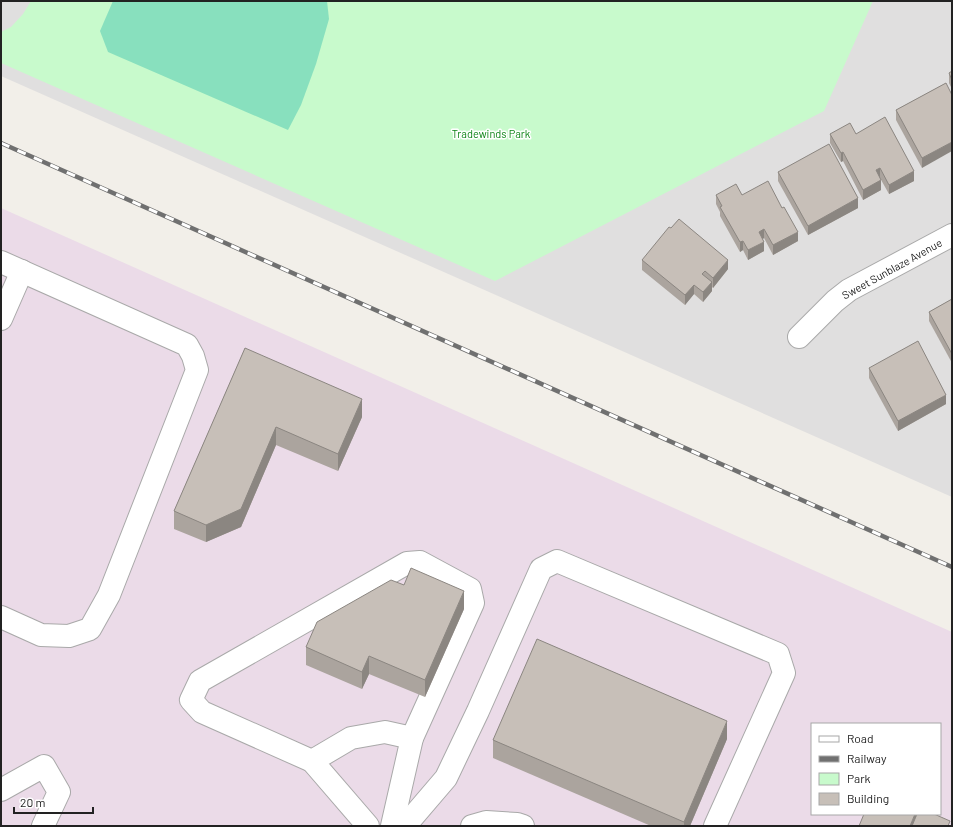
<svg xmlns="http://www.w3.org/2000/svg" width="953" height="827" viewBox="0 0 953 827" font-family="Barlow,sans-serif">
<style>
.residential{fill:#e0dfdf}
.industrial{fill:#ebdbe8;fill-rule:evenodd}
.park{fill:#c8facc}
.pitch{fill:#88e0be}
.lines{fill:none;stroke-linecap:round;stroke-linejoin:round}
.minor-casing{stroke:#a9a9a9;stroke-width:24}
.minor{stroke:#fff;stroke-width:22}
.rail-casing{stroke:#707070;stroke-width:4.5}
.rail{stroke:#fff;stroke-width:3;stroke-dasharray:9;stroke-linecap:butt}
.wall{fill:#aba49e}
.shaded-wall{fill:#8b8681}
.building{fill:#c7bfb8;stroke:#8b8681}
.labels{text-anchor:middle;stroke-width:3;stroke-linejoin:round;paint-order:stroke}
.park-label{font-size:11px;fill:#0c8416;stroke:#fff}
.street-label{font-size:11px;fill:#222;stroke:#fff}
</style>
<rect width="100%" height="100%" fill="#f2efe9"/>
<!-- residential -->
<path class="residential" d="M 1,1 L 952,1 L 952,497 L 1,76 Z"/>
<!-- industrial -->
<path class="industrial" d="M 1,208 L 952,632 L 952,826 L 1,826 ZM 812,724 L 940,724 L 940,814 L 812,814 Z"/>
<!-- park -->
<path class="park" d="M 31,1 L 873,1 L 824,111 L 495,281 L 1,63 L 1,32 L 11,27 L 23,14 Z"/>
<!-- pitch -->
<path class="pitch" d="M 113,1 L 327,1 L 329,19 L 316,64 L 301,105 L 288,130 L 108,52 L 100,31 Z"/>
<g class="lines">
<!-- minor casing -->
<g class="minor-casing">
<g id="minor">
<path d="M 1,262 L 187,345 L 193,356 L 197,370 L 109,595 L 90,629 L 69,636 L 41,635 L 1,617"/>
<path d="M 1,319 L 22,271"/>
<path d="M 799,337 L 835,301 L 849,290 L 952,235"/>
<path d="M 312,761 L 202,712 L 191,700 L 200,681 L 407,563 L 420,562 L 470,589 L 473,603 L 412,738 L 392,826"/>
<path d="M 1,790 L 44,766 L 59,792 L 43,826"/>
<path d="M 368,826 L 312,761 L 351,738 L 385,732 L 412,738"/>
<path d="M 405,826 L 446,778 L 478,711 L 541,569 L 557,561 L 778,654 L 784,673 L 715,826"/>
<path d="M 472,826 L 486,822 L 517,824 L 523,826"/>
</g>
</g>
<!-- minor -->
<use href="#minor" class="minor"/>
<!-- rail casing -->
<g class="rail-casing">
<path id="rail" d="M 1,143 L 952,567"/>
</g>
<!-- rail -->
<use href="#rail" class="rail"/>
</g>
<!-- wall -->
<g class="wall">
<path d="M 952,71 L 952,89 L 949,83 L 949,73 Z"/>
<path d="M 946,83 L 922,168 L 896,120 L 896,110 Z"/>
<path d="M 830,134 L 856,134 L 914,181 L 889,194 L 880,178 L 881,190 L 863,200 L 843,161 L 841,162 L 830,143 Z"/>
<path d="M 778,172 L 858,208 L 808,235 L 778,181 Z"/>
<path d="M 716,195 L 742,195 L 798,241 L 773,255 L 764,238 L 763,239 L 764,251 L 748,260 L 743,250 L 740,252 L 720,216 L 720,212 L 716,204 Z"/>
<path d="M 642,260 L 728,269 L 713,288 L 712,287 L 712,291 L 703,302 L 694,294 L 685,305 L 642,270 Z"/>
<path d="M 952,299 L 952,363 L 929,321 L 929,312 Z"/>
<path d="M 245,348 L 362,417 L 338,471 L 276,445 L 241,527 L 206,542 L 174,529 L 174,511 Z"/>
<path d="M 869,368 L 946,404 L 898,431 L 869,378 Z"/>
<path d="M 464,609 L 425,697 L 369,674 L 362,689 L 306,665 L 306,647 Z"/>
<path d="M 727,739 L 690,826 L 651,826 L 493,758 L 493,740 Z"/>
</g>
<!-- shaded-wall -->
<g class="shaded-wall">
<path d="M 952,142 L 952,151 L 922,168 L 922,158 Z"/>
<path d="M 843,152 L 843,161 L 841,162 L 841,153 Z"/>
<path d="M 880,168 L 880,178 L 876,180 L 876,170 Z"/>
<path d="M 914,171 L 914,181 L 889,194 L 889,185 Z"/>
<path d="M 881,180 L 881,190 L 863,200 L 863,190 Z"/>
<path d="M 858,198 L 858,208 L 808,235 L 808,226 Z"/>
<path d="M 764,229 L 764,238 L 759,241 L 759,232 Z"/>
<path d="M 798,232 L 798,241 L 773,255 L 773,245 Z"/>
<path d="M 743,241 L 743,250 L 740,252 L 740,242 Z"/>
<path d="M 764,242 L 764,251 L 748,260 L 748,250 Z"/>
<path d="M 728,260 L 728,269 L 713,288 L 713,278 Z"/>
<path d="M 712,282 L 712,291 L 703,302 L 703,292 Z"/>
<path d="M 694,285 L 694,294 L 685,305 L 685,295 Z"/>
<path d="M 946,395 L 946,404 L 898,431 L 898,421 Z"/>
<path d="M 362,399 L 362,417 L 338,471 L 338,454 Z"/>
<path d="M 276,427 L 276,445 L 241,527 L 206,542 L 206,525 Z"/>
<path d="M 464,591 L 464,609 L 425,697 L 425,680 Z"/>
<path d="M 369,656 L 369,674 L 362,689 L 362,672 Z"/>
<path d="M 727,721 L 727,739 L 690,826 L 684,826 L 684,822 Z"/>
<path d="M 915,814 L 921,814 L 916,826 L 910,826 Z"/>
</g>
<!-- building -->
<g class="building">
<path d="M 952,71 L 952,80 L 949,73 Z"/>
<path d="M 946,83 L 952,95 L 952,142 L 922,158 L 896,110 Z"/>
<path d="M 885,117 L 914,171 L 889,185 L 880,168 L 876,170 L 881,180 L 863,190 L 843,152 L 841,153 L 830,134 L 850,123 L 856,134 Z"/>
<path d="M 829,144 L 858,198 L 808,226 L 778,172 Z"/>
<path d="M 768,181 L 782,208 L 784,207 L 798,232 L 773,245 L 764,229 L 759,232 L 764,242 L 748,250 L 743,241 L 740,242 L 720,207 L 722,206 L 716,195 L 736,184 L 742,195 Z"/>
<path d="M 679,219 L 728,260 L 713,278 L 705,271 L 702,274 L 712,282 L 703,292 L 694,285 L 685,295 L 642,260 L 669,227 L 671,228 Z"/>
<path d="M 952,299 L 952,354 L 929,312 Z"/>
<path d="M 918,341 L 946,395 L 898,421 L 869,368 Z"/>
<path d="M 245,348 L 362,399 L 338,454 L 276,427 L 241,509 L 206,525 L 174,511 Z"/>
<path d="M 411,568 L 464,591 L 425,680 L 369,656 L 362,672 L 306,647 L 317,622 L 391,580 L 404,585 Z"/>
<path d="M 537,639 L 727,721 L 684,822 L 493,740 Z"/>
<path d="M 864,814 L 915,814 L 910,826 L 859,826 Z"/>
<path d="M 917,814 L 934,814 L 950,821 L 948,826 L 912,826 Z"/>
</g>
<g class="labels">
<!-- park labels -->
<g class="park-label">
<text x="491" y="138">Tradewinds Park</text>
</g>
<!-- street labels -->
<g class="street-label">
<text transform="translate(892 269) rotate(-29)" y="4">Sweet Sunblaze Avenue</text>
</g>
</g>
<!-- border -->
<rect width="953" height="827" fill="none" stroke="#222222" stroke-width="4"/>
<!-- legend -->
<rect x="811" y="723" width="130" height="92" fill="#ffffff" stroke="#a7a7a7"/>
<rect x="819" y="736" width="20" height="6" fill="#ffffff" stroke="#a7a7a7"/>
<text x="847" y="743" font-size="12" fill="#222222">Road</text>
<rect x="819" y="756" width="20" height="6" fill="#707070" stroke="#a7a7a7"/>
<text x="847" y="763" font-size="12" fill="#222222">Railway</text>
<rect x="819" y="773" width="20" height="12" fill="#c8facc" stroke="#a7a7a7"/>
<text x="847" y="783" font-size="12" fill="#222222">Park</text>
<rect x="819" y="793" width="20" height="12" fill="#c7bfb8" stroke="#a7a7a7"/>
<text x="847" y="803" font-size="12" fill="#222222">Building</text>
<!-- scale -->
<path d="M14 807v6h79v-6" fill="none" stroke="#222222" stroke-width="2"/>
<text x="20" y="807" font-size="12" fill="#222222" stroke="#ffffff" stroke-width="3" paint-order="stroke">20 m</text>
</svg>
